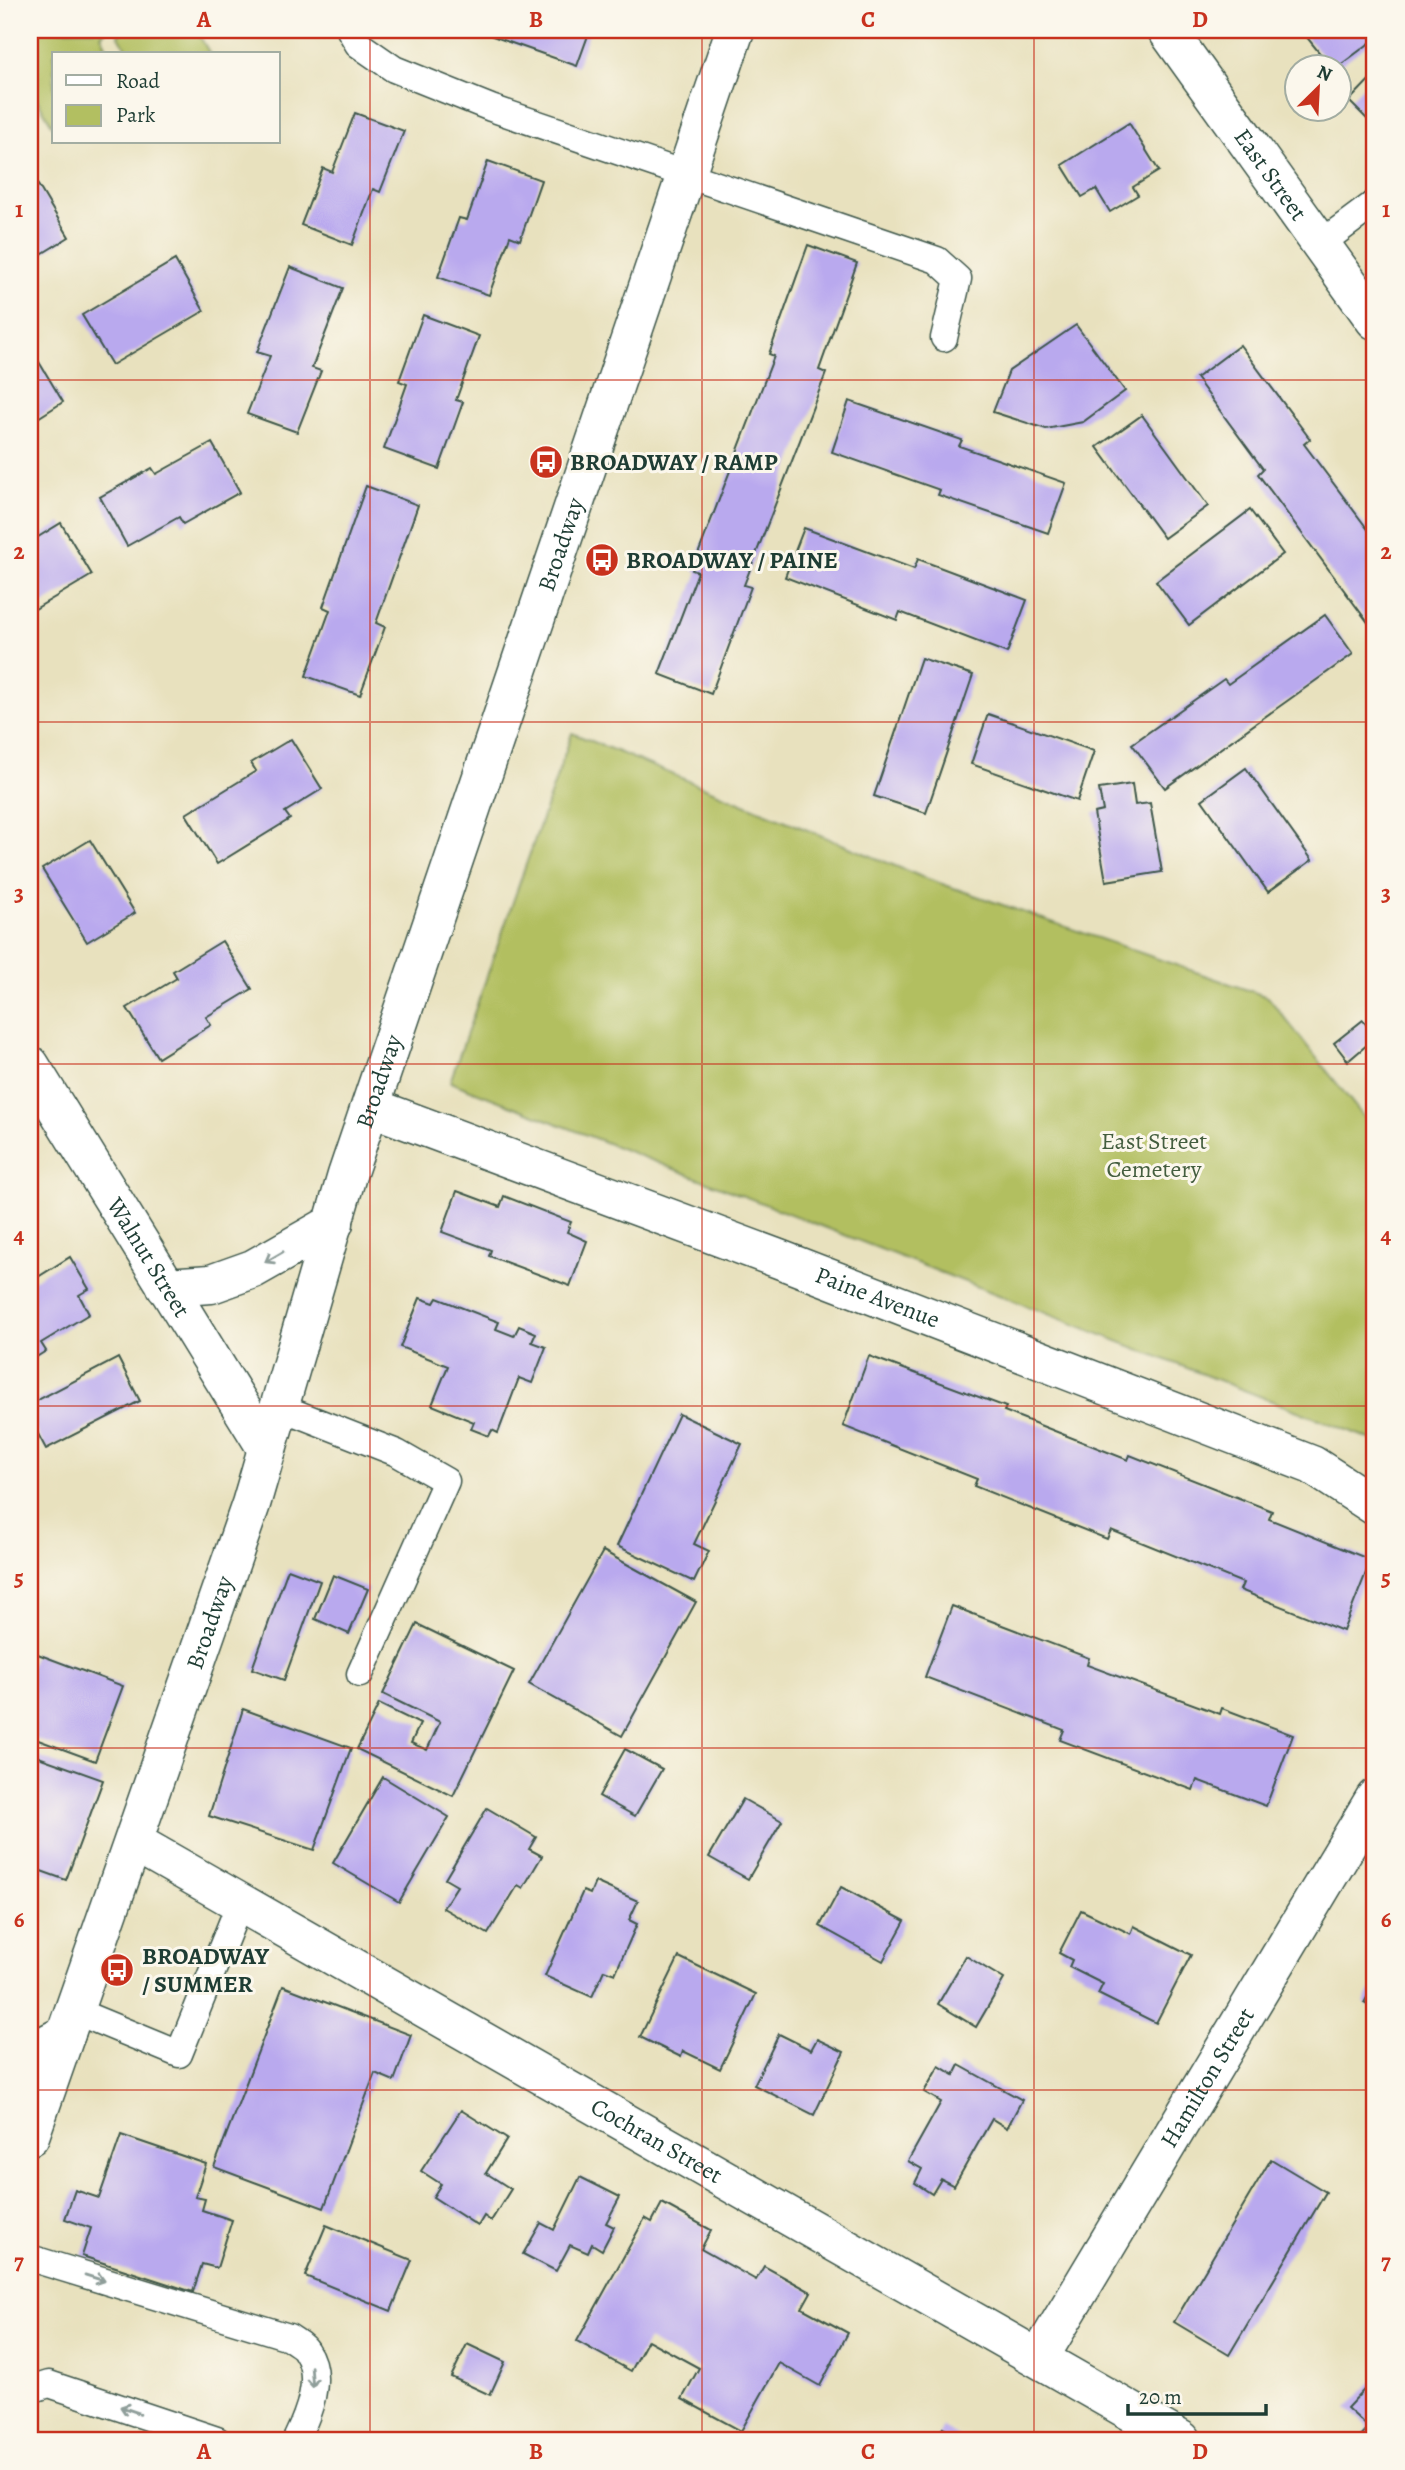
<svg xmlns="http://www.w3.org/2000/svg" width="1405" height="2470" viewBox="0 0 1405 2470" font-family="Alegreya,serif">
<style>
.green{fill:#b2bf61;stroke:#687e4a;stroke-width:2}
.building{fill:#b9a9ee}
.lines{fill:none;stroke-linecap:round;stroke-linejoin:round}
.service-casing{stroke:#3d5649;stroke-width:29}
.minor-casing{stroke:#3d5649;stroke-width:41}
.tertiary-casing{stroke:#3d5649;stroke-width:41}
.secondary-casing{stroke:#3d5649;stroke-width:41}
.service{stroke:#fff;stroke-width:26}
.minor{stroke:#fff;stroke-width:38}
.tertiary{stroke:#fff;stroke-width:38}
.secondary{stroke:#fff;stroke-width:38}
.oneway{stroke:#8f9e9a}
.grid{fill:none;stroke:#c8321e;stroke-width:2;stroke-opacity:0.55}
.labels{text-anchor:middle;stroke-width:6;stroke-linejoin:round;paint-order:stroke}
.street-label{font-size:24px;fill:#1f3d34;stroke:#fbf7ec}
.poi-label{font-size:24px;font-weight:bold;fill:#1f3d34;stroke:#fbf7ec;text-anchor:start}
.park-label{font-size:24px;fill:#445e3f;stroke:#fbf7ec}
.neatline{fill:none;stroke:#c8321e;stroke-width:2.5}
.grid-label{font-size:23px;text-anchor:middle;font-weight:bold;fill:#c8321e}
</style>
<rect width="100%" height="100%" fill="#fbf7ec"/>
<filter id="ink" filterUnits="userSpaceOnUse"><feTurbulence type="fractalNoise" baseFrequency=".0143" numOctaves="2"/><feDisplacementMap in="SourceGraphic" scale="14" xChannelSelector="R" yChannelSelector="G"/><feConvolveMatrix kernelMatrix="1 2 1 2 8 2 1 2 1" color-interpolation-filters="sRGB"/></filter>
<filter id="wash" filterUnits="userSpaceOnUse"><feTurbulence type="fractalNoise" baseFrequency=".00686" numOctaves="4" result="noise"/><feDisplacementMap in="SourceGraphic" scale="28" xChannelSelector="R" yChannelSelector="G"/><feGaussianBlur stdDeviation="1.57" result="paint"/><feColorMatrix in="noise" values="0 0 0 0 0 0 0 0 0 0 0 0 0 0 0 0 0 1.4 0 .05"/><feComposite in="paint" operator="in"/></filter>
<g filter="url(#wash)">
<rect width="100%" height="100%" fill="#e8e1be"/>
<!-- green -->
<g class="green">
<path d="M 30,30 L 107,30 L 101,35 L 110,54 L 54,54 L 54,128 L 30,88 Z"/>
<path d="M 126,30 L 196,30 L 210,54 L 130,54 L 118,35 Z"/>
<path d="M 572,733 L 922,877 L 1268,997 L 1370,1125 L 1375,1122 L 1375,1441 L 450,1082 Z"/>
</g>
<g id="blocks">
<!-- building -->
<g class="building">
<path d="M 494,30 L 590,30 L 577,66 L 492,36 Z"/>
<path d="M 1301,30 L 1375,30 L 1375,39 L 1339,66 L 1330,66 Z"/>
<path d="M 1375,74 L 1375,123 L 1373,125 L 1349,101 Z"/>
<path d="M 355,113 L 404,131 L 380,192 L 373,189 L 352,245 L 301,225 L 323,168 L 332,172 Z"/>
<path d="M 1129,123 L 1159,171 L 1133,187 L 1138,195 L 1110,212 L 1096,189 L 1082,197 L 1062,165 Z"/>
<path d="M 488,161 L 541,180 L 520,240 L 510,236 L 489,295 L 438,277 L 459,218 L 467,220 Z"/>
<path d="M 38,185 L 69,237 L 30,261 L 30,190 Z"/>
<path d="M 808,245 L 857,263 L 819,370 L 826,373 L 744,585 L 751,587 L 711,694 L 659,674 L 698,572 L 692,570 L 774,356 L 769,354 Z"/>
<path d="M 175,260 L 204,311 L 112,365 L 82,315 Z"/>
<path d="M 290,267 L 343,288 L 312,368 L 321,371 L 297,432 L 247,414 L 270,356 L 257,352 Z"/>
<path d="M 423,315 L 479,336 L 456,400 L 463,402 L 439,469 L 384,449 L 407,384 L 399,381 Z"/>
<path d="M 1076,325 L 1125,391 L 1083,422 L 1046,429 L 993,412 L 1009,371 Z"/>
<path d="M 1240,345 L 1310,439 L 1304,444 L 1375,539 L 1375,632 L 1258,474 L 1263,469 L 1196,378 Z"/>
<path d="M 33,352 L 63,402 L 30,423 L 30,353 Z"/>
<path d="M 849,401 L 962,440 L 959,446 L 1066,483 L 1048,533 L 938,495 L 940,490 L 832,452 Z"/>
<path d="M 1142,415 L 1208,506 L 1164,538 L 1097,447 Z"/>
<path d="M 212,443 L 240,492 L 183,524 L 179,517 L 127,546 L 100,497 L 152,468 L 156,474 Z"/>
<path d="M 366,486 L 418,505 L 376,623 L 385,627 L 360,695 L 306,676 L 330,610 L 323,607 Z"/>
<path d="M 1250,510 L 1283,554 L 1189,625 L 1156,581 Z"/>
<path d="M 61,523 L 92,575 L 30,612 L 30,542 Z"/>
<path d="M 804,528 L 914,569 L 918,559 L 1027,600 L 1007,653 L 900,612 L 897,620 L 785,577 Z"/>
<path d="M 1325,615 L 1353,654 L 1165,788 L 1132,744 L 1224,679 L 1228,684 Z"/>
<path d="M 921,658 L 973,675 L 926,813 L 874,796 Z"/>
<path d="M 988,714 L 1094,751 L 1077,801 L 971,764 Z"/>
<path d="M 291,739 L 322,789 L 285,812 L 290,819 L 217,864 L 186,814 L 256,771 L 251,763 Z"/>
<path d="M 1246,768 L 1312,860 L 1268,892 L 1202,800 Z"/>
<path d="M 1132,784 L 1135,805 L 1150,803 L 1162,872 L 1106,881 L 1094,813 L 1103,811 L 1099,789 Z"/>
<path d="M 90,840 L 135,913 L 87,942 L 42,869 Z"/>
<path d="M 222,941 L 252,989 L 206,1017 L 211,1025 L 158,1058 L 127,1008 L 177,978 L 173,971 Z"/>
<path d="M 1363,1020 L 1375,1038 L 1348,1061 L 1334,1043 Z"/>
<path d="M 457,1191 L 500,1207 L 504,1196 L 571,1222 L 567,1232 L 587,1241 L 570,1286 L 489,1256 L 491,1250 L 442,1232 Z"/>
<path d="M 70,1257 L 89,1289 L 79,1295 L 89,1314 L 41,1343 L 46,1351 L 30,1361 L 30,1282 Z"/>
<path d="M 420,1298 L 434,1303 L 437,1298 L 499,1322 L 496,1329 L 514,1336 L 519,1326 L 536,1333 L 532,1342 L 546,1347 L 532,1383 L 519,1378 L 498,1433 L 492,1430 L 489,1436 L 471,1429 L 474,1422 L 432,1405 L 448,1366 L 400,1347 Z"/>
<path d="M 869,1356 L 1006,1407 L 1004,1411 L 1128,1460 L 1130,1455 L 1272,1511 L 1269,1519 L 1371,1560 L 1343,1631 L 1240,1590 L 1243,1583 L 1111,1530 L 1107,1539 L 974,1486 L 977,1479 L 843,1426 Z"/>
<path d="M 118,1358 L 140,1401 L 46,1449 L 30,1419 L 30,1404 Z"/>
<path d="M 679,1414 L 742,1444 L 694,1544 L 709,1551 L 694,1582 L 617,1546 Z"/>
<path d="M 603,1551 L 696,1602 L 622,1736 L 529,1684 Z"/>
<path d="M 288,1569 L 320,1581 L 284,1680 L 252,1669 Z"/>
<path d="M 333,1575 L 368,1589 L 349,1634 L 315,1619 Z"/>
<path d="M 952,1606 L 1089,1658 L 1087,1665 L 1220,1714 L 1222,1708 L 1293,1735 L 1266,1806 L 1197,1780 L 1193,1790 L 1060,1740 L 1064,1730 L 925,1677 Z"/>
<path d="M 417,1624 L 514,1671 L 453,1796 L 357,1749 L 379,1704 L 420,1724 L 411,1743 L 427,1750 L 440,1722 L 383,1694 Z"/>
<path d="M 35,1653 L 123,1686 L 95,1761 L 30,1737 L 30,1669 Z"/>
<path d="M 243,1709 L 351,1748 L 314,1850 L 209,1816 Z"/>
<path d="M 625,1749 L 662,1769 L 635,1816 L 599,1796 Z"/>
<path d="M 30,1754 L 103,1780 L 66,1880 L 30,1867 Z"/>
<path d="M 383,1777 L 449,1817 L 399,1902 L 333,1863 Z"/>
<path d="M 743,1799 L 782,1821 L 748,1879 L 709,1857 Z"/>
<path d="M 487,1808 L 536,1837 L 529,1849 L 542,1856 L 523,1888 L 518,1885 L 488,1934 L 443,1908 L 457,1886 L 445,1879 Z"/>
<path d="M 595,1882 L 638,1901 L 629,1920 L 637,1924 L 615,1974 L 604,1970 L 592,1997 L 545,1976 L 583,1891 L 590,1894 Z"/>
<path d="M 841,1887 L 905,1921 L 883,1961 L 820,1926 Z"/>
<path d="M 1081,1910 L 1131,1934 L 1134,1926 L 1191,1955 L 1156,2023 L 1098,1994 L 1103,1984 L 1069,1967 L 1072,1960 L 1059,1953 Z"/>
<path d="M 966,1956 L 1004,1979 L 976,2027 L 938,2004 Z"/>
<path d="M 679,1957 L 756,1994 L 720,2069 L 683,2051 L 681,2057 L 640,2037 Z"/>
<path d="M 283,1986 L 411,2035 L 394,2081 L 375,2073 L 324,2208 L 214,2167 Z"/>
<path d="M 1372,1988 L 1375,1989 L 1375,2009 L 1364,2003 Z"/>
<path d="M 779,2034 L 811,2050 L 817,2039 L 844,2052 L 814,2115 L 754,2085 Z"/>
<path d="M 959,2065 L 1022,2100 L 1007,2128 L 992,2119 L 954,2186 L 941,2179 L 932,2194 L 915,2183 L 922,2169 L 908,2161 L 941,2102 L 924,2092 L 939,2066 L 954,2075 Z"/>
<path d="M 461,2110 L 507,2139 L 486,2173 L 511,2189 L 491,2221 L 484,2216 L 478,2226 L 433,2197 L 441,2184 L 421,2171 Z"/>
<path d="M 121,2135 L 206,2164 L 195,2197 L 205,2199 L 202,2210 L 232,2220 L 217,2268 L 202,2264 L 193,2292 L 82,2256 L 91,2228 L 65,2219 L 75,2190 L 99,2198 Z"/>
<path d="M 1271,2159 L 1326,2192 L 1229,2355 L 1174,2322 Z"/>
<path d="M 580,2177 L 620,2197 L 606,2223 L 614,2227 L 602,2250 L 592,2244 L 588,2253 L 570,2245 L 556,2271 L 523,2254 L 541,2223 L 554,2230 Z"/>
<path d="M 662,2203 L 711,2230 L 701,2249 L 756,2280 L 764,2266 L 811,2292 L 802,2308 L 848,2333 L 820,2386 L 779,2363 L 741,2431 L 682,2399 L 699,2368 L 648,2340 L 631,2371 L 577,2341 L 645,2218 L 652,2222 Z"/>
<path d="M 326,2225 L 412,2260 L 391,2311 L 305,2276 Z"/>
<path d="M 467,2344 L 505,2362 L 490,2395 L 451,2377 Z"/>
<path d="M 1375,2378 L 1375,2440 L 1358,2440 L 1369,2428 L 1347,2408 Z"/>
<path d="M 943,2427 L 965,2440 L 936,2440 Z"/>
</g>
</g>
</g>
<g filter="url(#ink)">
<use href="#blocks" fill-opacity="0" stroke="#3d5649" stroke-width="2"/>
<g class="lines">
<!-- service casing -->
<g class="service-casing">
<g id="service">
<path d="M 350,30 L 358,44 L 394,69 L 491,108 L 937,260 L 958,279 L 944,338"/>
<path d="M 1320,244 L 1375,203"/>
<path d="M 280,1407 L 397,1453 L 446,1481 L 360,1674"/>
<path d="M 75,2011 L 179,2054 L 240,1903"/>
<path d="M 30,2258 L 289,2337 C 294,2341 303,2345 306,2351 C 324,2377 308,2415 296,2440"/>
<path d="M 30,2390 L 49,2384 L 217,2440"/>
</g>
</g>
<!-- minor casing -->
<g class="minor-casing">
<g id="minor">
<path id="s1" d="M 371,1107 L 779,1259 L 1312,1465 L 1375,1506"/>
<path id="s2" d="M 134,1842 L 1181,2440"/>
<path d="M 30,2053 L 66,2034"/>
<path id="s3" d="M 1039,2358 L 1375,1798"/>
</g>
</g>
<!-- tertiary casing -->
<g class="tertiary-casing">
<g id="tertiary">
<path id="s4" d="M 30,1065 L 267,1449"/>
<path d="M 166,1287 L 211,1284 L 253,1269 L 334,1223"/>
</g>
</g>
<!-- secondary casing -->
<g class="secondary-casing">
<g id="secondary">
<path id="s5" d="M 1167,30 L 1375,320"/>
<path id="s6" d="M 30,2136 L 251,1504 L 347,1175 L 735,30"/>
</g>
</g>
<!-- service -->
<use href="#service" class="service"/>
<!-- minor -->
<use href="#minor" class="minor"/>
<!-- tertiary -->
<use href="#tertiary" class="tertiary"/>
<!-- secondary -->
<use href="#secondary" class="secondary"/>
</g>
<!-- one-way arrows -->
<defs><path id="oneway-shaft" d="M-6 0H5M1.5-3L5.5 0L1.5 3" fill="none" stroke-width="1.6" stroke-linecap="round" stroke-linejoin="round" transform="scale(1.75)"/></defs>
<g class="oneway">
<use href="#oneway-shaft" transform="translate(274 1257) rotate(150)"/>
<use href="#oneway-shaft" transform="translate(95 2278) rotate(17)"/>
<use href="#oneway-shaft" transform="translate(312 2377) rotate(85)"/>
<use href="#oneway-shaft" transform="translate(130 2410) rotate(-161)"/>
</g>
</g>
<!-- grid -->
<path class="grid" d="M 370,30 L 370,2440M 702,30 L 702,2440M 1034,30 L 1034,2440M 30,380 L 1375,380M 30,722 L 1375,722M 30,1064 L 1375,1064M 30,1406 L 1375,1406M 30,1748 L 1375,1748M 30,2090 L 1375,2090"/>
<!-- icons -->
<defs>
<g id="bus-disc" transform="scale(1.75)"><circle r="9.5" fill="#c8321e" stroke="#fbf7ec"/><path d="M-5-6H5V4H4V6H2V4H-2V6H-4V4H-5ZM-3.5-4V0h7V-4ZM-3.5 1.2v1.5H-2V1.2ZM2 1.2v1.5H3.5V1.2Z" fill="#fff"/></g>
</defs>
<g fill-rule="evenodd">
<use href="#bus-disc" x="546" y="462"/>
<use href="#bus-disc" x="602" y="560"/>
<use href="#bus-disc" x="117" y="1970"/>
</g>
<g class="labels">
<!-- street labels -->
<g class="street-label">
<text dy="8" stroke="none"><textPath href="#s5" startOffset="178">East Street</textPath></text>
<text dy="8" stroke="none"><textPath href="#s6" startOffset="1678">Broadway</textPath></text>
<text dy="8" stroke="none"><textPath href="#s6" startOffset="1111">Broadway</textPath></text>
<text dy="8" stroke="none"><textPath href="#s4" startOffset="226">Walnut Street</textPath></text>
<text dy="8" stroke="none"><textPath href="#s1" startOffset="541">Paine Avenue</textPath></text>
<text dy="8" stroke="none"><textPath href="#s6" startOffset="544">Broadway</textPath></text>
<text dy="8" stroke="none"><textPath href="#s3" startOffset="327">Hamilton Street</textPath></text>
<text dy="8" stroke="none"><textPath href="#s2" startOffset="602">Cochran Street</textPath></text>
</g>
<!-- poi labels -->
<g class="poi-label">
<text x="570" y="470">BROADWAY / RAMP</text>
<text x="626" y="568">BROADWAY / PAINE</text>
<text x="142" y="1964">BROADWAY<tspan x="142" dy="28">/ SUMMER</tspan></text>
</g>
<!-- park labels -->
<g class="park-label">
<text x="1154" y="1149">East Street<tspan x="1154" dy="28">Cemetery</tspan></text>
</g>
</g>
<!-- margin -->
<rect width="1405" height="2470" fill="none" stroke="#fbf7ec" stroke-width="77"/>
<!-- legend -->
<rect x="52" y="52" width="228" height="91" fill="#fbf7ec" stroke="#a3ada2" stroke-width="2"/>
<rect x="66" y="75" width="35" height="10" fill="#ffffff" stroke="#a3ada2" stroke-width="2"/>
<text x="116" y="88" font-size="21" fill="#1f3d34">Road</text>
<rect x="66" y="105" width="35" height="21" fill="#b2bf61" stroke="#a3ada2" stroke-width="2"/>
<text x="116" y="122" font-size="21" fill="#1f3d34">Park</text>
<!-- north arrow -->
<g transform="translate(1318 88) rotate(24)"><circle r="33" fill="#fbf7ec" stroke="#a3ada2" stroke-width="2"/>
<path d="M0-5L12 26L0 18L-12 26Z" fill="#c8321e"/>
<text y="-10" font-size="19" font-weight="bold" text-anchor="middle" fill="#1f3d34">N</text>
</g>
<!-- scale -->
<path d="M1128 2404v10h138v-10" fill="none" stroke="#1f3d34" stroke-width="3.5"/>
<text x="1139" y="2404" font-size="21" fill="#1f3d34" stroke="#fbf7ec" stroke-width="5" paint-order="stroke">20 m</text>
<rect x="38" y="38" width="1328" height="2394" class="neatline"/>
<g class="grid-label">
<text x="204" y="27">A</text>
<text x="536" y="27">B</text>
<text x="868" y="27">C</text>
<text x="1200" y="27">D</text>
<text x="19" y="217">1</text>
<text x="1386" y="217">1</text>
<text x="19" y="559">2</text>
<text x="1386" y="559">2</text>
<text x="19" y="901">3</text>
<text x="1386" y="901">3</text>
<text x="19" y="1243">4</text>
<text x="1386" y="1243">4</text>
<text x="19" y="1585">5</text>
<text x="1386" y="1585">5</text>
<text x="19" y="1927">6</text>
<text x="1386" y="1927">6</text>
<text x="19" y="2269">7</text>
<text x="1386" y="2269">7</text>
<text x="204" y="2459">A</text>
<text x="536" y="2459">B</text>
<text x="868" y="2459">C</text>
<text x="1200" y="2459">D</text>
</g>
</svg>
